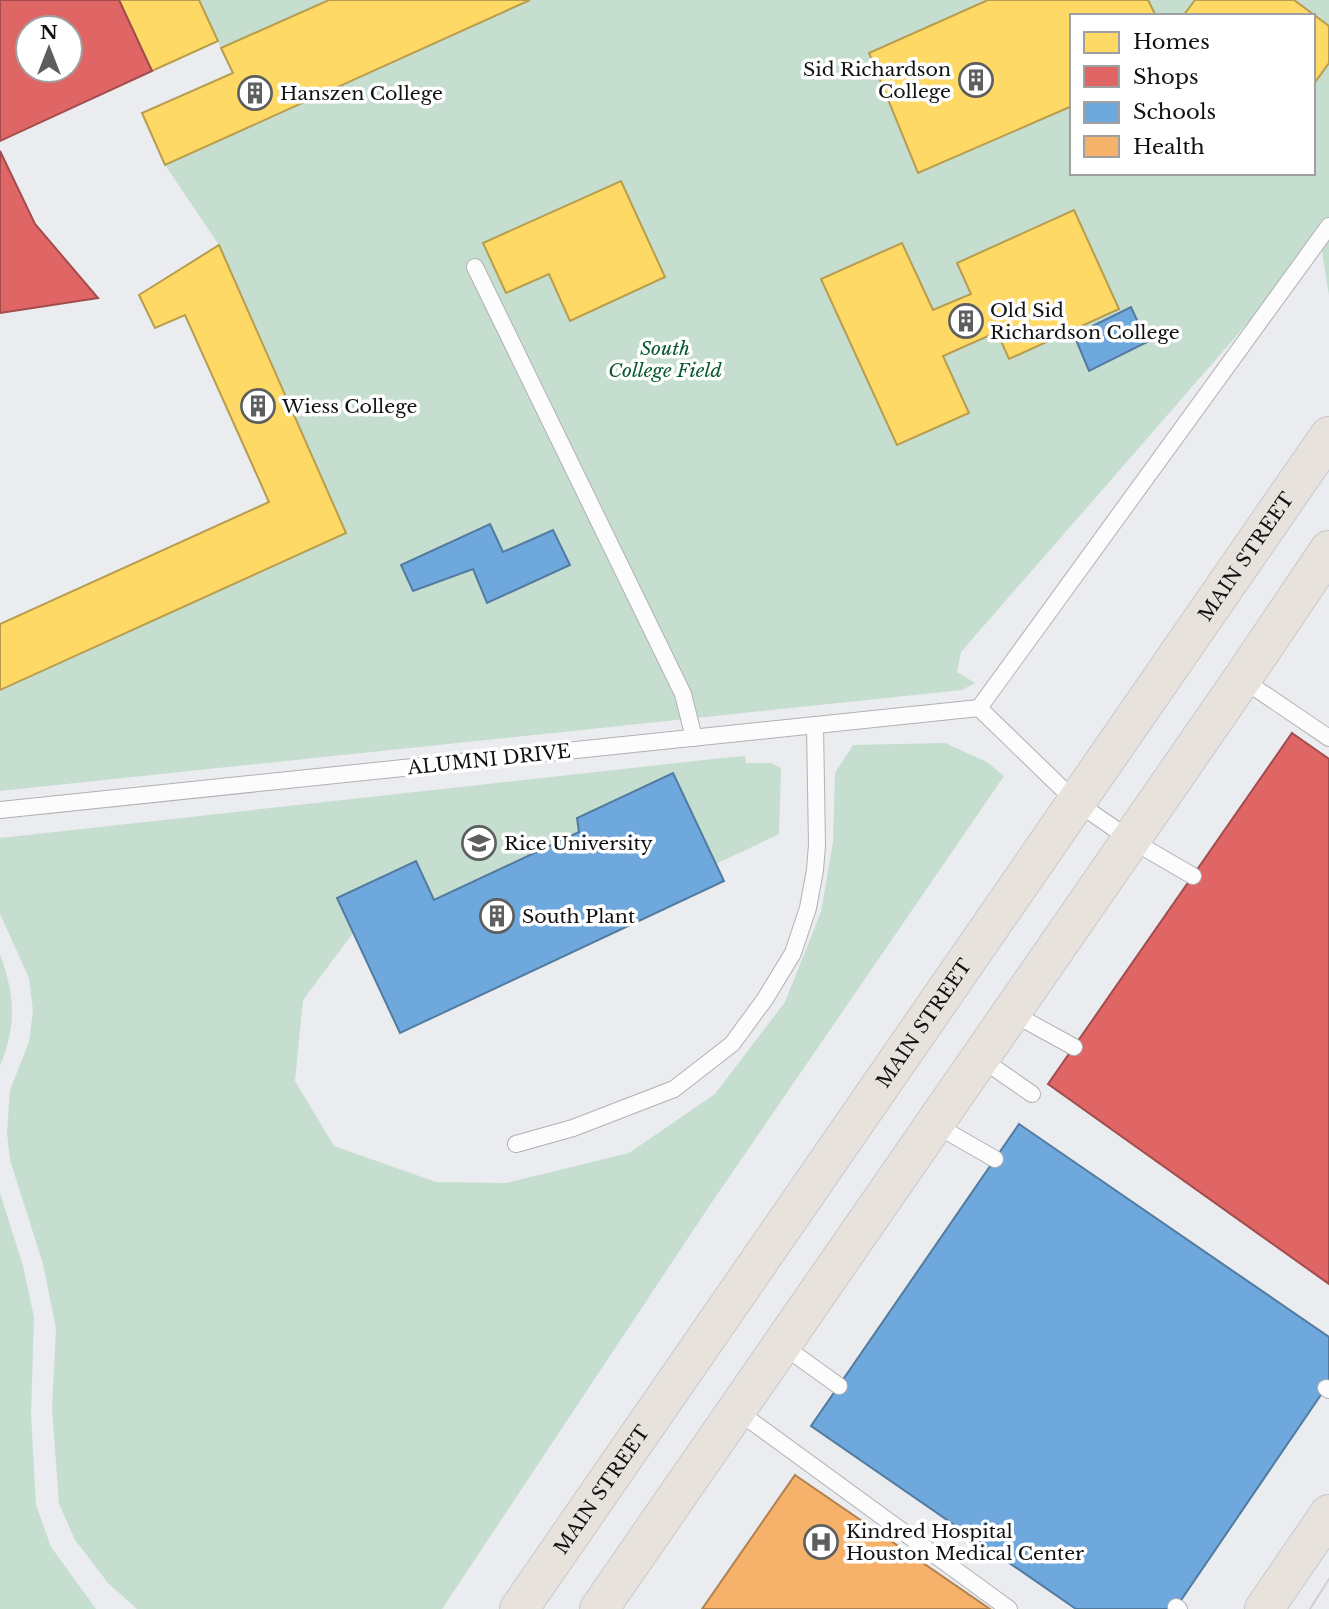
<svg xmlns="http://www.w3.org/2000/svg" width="1329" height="1609" viewBox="0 0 1329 1609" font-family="'Libre Baskerville',serif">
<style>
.green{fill:#c6decf;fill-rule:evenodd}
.homes{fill:#ffd966;stroke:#b79d4d;stroke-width:2}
.shops{fill:#e06666;stroke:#a24c4d;stroke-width:2;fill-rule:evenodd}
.schools{fill:#6fa8dc;stroke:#527ba0;stroke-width:2}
.health{fill:#f6b26b;stroke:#b18251;stroke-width:2}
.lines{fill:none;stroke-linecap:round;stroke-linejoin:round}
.lane-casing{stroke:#b0b1b3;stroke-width:18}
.primary-casing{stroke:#c8c8ca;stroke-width:40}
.lane{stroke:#fcfcfd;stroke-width:16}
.primary{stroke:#e8e2dd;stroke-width:38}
.tram{stroke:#cfcfd0;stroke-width:2}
.labels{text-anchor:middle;stroke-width:7;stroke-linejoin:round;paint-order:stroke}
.poi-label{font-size:19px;fill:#101113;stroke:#fff;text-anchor:start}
.park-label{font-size:19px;font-style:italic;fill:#0a592f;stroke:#fff}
.street-label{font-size:19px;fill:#101113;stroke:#fff}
</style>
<rect width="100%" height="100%" fill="#eaecef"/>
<!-- green -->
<g class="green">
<path d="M 199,0 L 329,0 L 221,48 Z"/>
<path d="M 530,0 L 1329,0 L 1329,295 L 1320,240 L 961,652 L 957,672 L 975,683 L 962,690 L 0,791 L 0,690 L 346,533 L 219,245 L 165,165 ZM 1072,16 L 1313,16 L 1313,173 L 1072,173 Z"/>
<path d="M 945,743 L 987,762 L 1004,776 L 712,1202 L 442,1609 L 137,1609 L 108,1583 L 75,1540 L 59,1504 L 52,1409 L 56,1328 L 43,1264 L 10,1160 L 7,1132 L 10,1090 L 29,1042 L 33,1011 L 29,978 L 0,914 L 0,838 L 713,759 L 745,756 L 746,763 L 771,763 L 781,768 L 779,834 L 716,864 L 673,773 L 578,818 L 579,832 L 434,900 L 416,861 L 337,898 L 353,933 L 303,1000 L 295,1081 L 334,1146 L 436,1182 L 506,1183 L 629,1153 L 715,1094 L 785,1002 L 821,912 L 833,842 L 835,773 L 853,745 Z"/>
<path d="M 0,954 C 15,997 17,1023 0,1066 Z"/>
<path d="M 0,1193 L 23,1266 L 34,1317 L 31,1414 L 36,1505 L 51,1547 L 96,1609 L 0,1609 Z"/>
</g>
<!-- homes -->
<g class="homes">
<path d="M 119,0 L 199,0 L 218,41 L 152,71 Z"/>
<path d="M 329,0 L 530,0 L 165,165 L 142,113 L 233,73 L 221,48 Z"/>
<path d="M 988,0 L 1148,0 L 1156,16 L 1072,16 L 1072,106 L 918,173 L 869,53 Z"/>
<path d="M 1195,0 L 1294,0 L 1329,26 L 1329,63 L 1313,85 L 1313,16 L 1183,16 Z"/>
<path d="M 621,181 L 665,277 L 570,321 L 549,274 L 506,293 L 483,243 Z"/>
<path d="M 1074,210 L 1119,309 L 1009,359 L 997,332 L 943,356 L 969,413 L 897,445 L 821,279 L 902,243 L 933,310 L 971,294 L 957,263 Z"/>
<path d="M 219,245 L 346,533 L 0,690 L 0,624 L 269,502 L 185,315 L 155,328 L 139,295 Z"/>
</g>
<!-- shops -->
<g class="shops">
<path d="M 0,0 L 119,0 L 152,71 L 0,141 ZM 28,28 L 70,28 L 70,70 L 28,70 Z"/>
<path d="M 0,151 L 35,224 L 98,298 L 0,313 Z"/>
<path d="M 1292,733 L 1329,759 L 1329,1284 L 1048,1084 Z"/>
</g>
<!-- schools -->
<g class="schools">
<path d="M 1131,307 L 1147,342 L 1089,371 L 1074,335 Z"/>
<path d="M 490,524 L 503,552 L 553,530 L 570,565 L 487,603 L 473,569 L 413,591 L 401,565 Z"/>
<path d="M 673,773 L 724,881 L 400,1033 L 337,898 L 416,861 L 434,900 L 579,832 L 577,818 Z"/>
<path d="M 1019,1124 L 1329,1337 L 1329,1383 L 1175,1609 L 1076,1609 L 811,1426 Z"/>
</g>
<!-- health -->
<path class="health" d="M 795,1475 L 990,1609 L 702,1609 Z"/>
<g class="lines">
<!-- lane casing -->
<g class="lane-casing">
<g id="lane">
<path d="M 475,267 L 683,694 L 694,738"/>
<path d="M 1242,679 L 1329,738"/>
<path d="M 979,708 L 1329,226"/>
<path d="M 979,708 L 1076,802 L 1131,840 L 1193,876"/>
<path d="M 0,810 L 979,708"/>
<path d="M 1012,1013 L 1074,1047"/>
<path d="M 980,1058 L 1032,1094"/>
<path d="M 934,1124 L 995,1159"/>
<path d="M 516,1144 L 573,1128 L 674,1089 L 732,1044 L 765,999 L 793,953 L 808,908 L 815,870 L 817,845 L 815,725"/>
<path d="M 782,1345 L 839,1386"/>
<path d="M 1326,1388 L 1329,1390"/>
<path d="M 736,1410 L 1009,1609"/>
<path d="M 1176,1607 L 1179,1609"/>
</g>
</g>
<!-- primary casing -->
<g class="primary-casing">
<g id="primary">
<path id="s1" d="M 519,1609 L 1329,436"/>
<path d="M 599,1609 L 1242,679 L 1329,550"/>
<path d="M 1264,1609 L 1329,1514"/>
</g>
</g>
<!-- lane -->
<use href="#lane" class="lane"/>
<!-- primary -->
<use href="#primary" class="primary"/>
<!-- tram -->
<path class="tram" d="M 1310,1609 L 1329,1579"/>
</g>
<!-- icons -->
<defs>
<g id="building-ring" transform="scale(1.75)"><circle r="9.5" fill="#fff" stroke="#5c5e60" stroke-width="1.5"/><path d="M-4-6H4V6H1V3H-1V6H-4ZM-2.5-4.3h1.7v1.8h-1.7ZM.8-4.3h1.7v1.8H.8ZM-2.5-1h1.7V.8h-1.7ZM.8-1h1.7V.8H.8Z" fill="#5c5e60"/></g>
<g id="university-ring" transform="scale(1.75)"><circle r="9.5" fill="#fff" stroke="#5c5e60" stroke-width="1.5"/><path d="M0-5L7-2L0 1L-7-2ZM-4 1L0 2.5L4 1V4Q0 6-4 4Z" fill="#5c5e60"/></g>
<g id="hospital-ring" transform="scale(1.75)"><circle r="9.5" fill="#fff" stroke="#5c5e60" stroke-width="1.5"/><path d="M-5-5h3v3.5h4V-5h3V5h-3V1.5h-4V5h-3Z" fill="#5c5e60"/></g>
</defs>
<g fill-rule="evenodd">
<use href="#building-ring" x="976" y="80"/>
<use href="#building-ring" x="255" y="93"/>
<use href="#building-ring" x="966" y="321"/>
<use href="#building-ring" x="258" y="406"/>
<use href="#university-ring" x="479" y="843"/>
<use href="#building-ring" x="497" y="916"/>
<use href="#hospital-ring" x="821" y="1542"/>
</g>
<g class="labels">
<!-- poi labels -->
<g class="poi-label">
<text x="951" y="76" text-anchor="end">Sid Richardson<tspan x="951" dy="22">College</tspan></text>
<text x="280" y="100">Hanszen College</text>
<text x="990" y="317">Old Sid<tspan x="990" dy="22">Richardson College</tspan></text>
<text x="282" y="413">Wiess College</text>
<text x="504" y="850">Rice University</text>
<text x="522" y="923">South Plant</text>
<text x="846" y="1538">Kindred Hospital<tspan x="846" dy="22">Houston Medical Center</tspan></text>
</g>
<!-- park labels -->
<g class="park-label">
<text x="665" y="355">South<tspan x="665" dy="22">College Field</tspan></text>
</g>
<!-- street labels -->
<g class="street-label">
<text dy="7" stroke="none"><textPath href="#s1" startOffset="1279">MAIN STREET</textPath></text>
<text transform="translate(489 759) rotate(-6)" y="7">ALUMNI DRIVE</text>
<text dy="7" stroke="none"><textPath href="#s1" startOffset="712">MAIN STREET</textPath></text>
<text dy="7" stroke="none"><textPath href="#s1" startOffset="145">MAIN STREET</textPath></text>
</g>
</g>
<!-- legend -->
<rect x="1070" y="14" width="245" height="161" fill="#ffffff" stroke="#9fa0a1" stroke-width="2"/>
<rect x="1084" y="32" width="35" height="21" fill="#ffd966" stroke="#9fa0a1" stroke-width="2"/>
<text x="1133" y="49" font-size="21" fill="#101113">Homes</text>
<rect x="1084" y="66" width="35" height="21" fill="#e06666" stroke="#9fa0a1" stroke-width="2"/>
<text x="1133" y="84" font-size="21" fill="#101113">Shops</text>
<rect x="1084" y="102" width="35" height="21" fill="#6fa8dc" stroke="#9fa0a1" stroke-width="2"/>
<text x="1133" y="119" font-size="21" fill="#101113">Schools</text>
<rect x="1084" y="136" width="35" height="21" fill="#f6b26b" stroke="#9fa0a1" stroke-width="2"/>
<text x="1133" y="154" font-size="21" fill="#101113">Health</text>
<!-- north arrow -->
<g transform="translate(49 49)"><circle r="33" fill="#ffffff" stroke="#9fa0a1" stroke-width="2"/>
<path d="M0-5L12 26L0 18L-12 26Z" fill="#5c5e60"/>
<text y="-10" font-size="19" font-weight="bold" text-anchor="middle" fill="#101113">N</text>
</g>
</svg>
